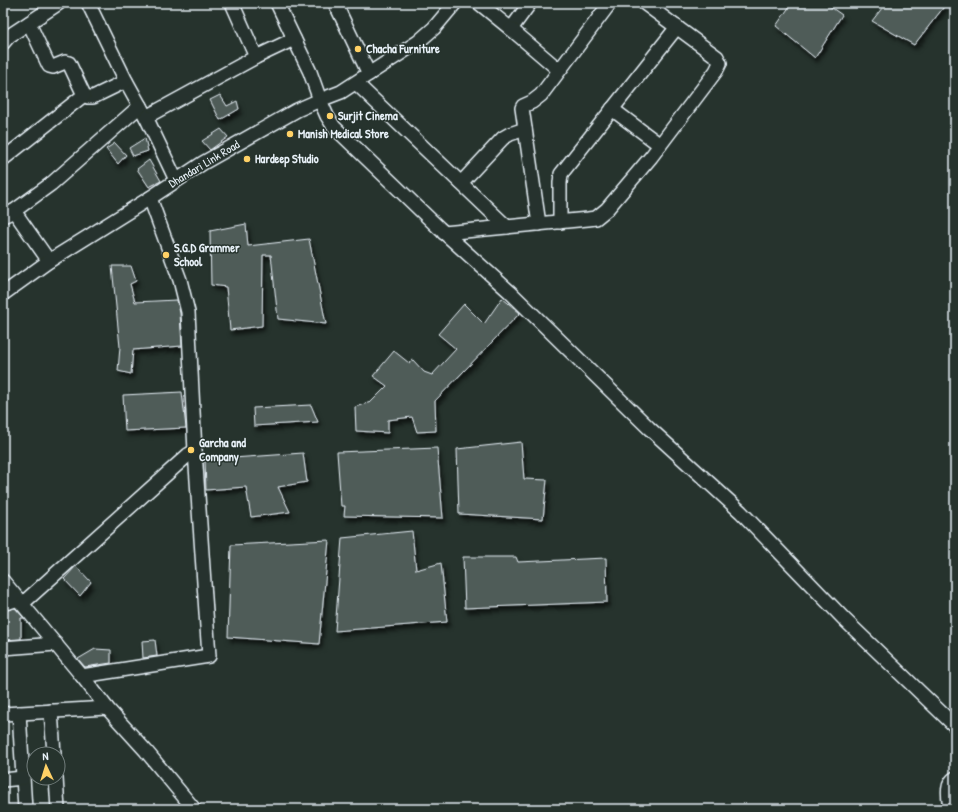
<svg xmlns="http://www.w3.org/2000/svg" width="958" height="812" viewBox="0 0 958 812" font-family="'Patrick Hand',sans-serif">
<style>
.building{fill:#505c59;stroke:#e8f1f8;filter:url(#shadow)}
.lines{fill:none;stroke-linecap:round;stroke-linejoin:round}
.minor-casing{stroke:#e8f1f8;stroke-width:16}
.minor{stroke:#26332d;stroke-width:13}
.poi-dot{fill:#ffd166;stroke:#26332d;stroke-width:1.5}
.labels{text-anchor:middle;stroke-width:3;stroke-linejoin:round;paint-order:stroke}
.poi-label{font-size:12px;font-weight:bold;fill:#e8f1f8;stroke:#26332d;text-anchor:start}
.street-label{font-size:12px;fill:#e8f1f8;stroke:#26332d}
</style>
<defs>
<filter id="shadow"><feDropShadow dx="2.5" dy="4.5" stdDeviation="2" flood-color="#0009"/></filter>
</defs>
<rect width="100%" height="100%" fill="#26332d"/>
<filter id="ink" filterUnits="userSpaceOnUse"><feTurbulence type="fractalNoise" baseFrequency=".025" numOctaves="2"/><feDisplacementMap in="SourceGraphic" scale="8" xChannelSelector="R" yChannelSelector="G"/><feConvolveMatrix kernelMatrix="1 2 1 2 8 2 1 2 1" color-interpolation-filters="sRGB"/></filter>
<g filter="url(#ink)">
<!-- building -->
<g class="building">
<path d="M 792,3 L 825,3 L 842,15 L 815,58 L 776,26 Z"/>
<path d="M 886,3 L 947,3 L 914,45 L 872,21 Z"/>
<path d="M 220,95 L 227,106 L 237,101 L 239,109 L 220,120 L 210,100 Z"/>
<path d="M 221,129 L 228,137 L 210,150 L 202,141 Z"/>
<path d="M 145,138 L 148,151 L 133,156 L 129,148 Z"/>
<path d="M 115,143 L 126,155 L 118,164 L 106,149 Z"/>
<path d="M 149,160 L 161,181 L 149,187 L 137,169 Z"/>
<path d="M 246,224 L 248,246 L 309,239 L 326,324 L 278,319 L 271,255 L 263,255 L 262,326 L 230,330 L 226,287 L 211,285 L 210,231 Z"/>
<path d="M 112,266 L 131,266 L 136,281 L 130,284 L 135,302 L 177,300 L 180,313 L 182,346 L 133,350 L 131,374 L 118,371 L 120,347 Z"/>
<path d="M 502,298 L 520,313 L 435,401 L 436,431 L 417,432 L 412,417 L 388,420 L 388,433 L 356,431 L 355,407 L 371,402 L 387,386 L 373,376 L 394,351 L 409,363 L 413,360 L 424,372 L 432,375 L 456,349 L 438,334 L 464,304 L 484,324 Z"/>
<path d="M 182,392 L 186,428 L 125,431 L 123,395 Z"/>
<path d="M 311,405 L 318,422 L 254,426 L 253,408 Z"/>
<path d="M 521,442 L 524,479 L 547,480 L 543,519 L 459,514 L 457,449 Z"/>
<path d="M 437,448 L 443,518 L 344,516 L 345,506 L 341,506 L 337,452 Z"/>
<path d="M 303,453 L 307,482 L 278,487 L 290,512 L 251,517 L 246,487 L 206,490 L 205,460 Z"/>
<path d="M 412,531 L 416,570 L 441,563 L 447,622 L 335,631 L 342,538 Z"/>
<path d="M 329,540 L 319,644 L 228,637 L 231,545 Z"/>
<path d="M 463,557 L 516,557 L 518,562 L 606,558 L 607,602 L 465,608 Z"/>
<path d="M 76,566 L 91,582 L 80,596 L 64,579 Z"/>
<path d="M 15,608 L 24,618 L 21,618 L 21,639 L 3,640 L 3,611 Z"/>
<path d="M 155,640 L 157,656 L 143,658 L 142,641 Z"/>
<path d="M 95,649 L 111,650 L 111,663 L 85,667 L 78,659 Z"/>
</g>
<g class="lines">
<!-- minor casing -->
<g class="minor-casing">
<g id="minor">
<path d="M 88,3 L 126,81 L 146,117 L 256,57 L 294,39"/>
<path d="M 232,3 L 256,57"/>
<path d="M 335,3 L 369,74"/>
<path d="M 455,3 L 434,28 L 418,42 L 341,92 L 320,100 L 327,116 L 334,127 L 439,228 L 510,292 L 649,428 L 741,512 L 846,621 L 955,726"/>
<path d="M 479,3 L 511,29 L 530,3"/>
<path d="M 511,29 L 559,70"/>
<path d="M 3,43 L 9,36 L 59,3"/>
<path d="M 356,83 L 507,227"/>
<path d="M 84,95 L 88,97 L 93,97 L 126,81"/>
<path d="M 612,109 L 660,145"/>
<path d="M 146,117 L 176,180"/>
<path d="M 3,159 L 84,95 L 69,63 L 65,62 L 53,67 L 49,66 L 29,23"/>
<path d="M 461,183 L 503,138 L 510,134 L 525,129"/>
<path d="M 14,211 L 49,261"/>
<path d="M 3,216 L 14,211 L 51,184 L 140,106"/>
<path d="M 560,222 L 560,183 L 561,174 L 677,27"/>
<path d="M 539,224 L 522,108 L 523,106 L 532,102 L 541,95 L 610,3"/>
<path d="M 444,233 L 588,219 L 596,218 L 607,209 L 651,157 L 716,71 L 720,63 L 717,57 L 644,3"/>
<path d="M 3,294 L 49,261 L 150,198 L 203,163 L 297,110 L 320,100 L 310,72 L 277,3"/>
<path d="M 3,581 L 82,676 L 107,708 L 146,751 L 194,809"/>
<path d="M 3,603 L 9,602 L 18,599"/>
<path d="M 22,604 L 188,455 L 195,451"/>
<path d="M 3,648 L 56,644"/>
<path d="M 82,676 L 209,656 L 195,451 L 188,312 L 180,280 L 150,198"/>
<path d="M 51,711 L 54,754"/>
<path d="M 19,713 L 25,809"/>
<path d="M 3,714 L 107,708"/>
<path d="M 56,778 L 58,809"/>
<path d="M 3,780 L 23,778"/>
<path d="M 950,809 C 949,799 945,784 955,778"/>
</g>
</g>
<!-- minor -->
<use href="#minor" class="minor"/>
</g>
</g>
<!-- markers -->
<g class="poi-dot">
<circle cx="358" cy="49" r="4"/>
<circle cx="330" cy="116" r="4"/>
<circle cx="290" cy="134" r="4"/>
<circle cx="247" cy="159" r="4"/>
<circle cx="166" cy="255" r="4"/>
<circle cx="191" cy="450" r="4"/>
</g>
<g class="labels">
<!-- poi labels -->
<g class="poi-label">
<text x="366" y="53">Chacha Furniture</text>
<text x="338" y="120">Surjit Cinema</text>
<text x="298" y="138">Manish Medical Store</text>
<text x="255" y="163">Hardeep Studio</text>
<text x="174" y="252">S.G.D Grammer<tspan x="174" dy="14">School</tspan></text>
<text x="199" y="447">Garcha and<tspan x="199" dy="14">Company</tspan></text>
</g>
<!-- street labels -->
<g class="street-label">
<text transform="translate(204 164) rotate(-31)" y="4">Dhandari Link Road</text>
</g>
</g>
<!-- margin -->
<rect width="958" height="812" fill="none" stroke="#26332d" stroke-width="16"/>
<rect x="8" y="8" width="942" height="796" fill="none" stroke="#e8f1f8" stroke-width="1.5" filter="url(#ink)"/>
<!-- north arrow -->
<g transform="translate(46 766) rotate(356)"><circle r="19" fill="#26332d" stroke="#747f7e"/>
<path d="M0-3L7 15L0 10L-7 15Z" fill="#ffd166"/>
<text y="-6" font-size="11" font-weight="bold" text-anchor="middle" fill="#e8f1f8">N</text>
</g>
</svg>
